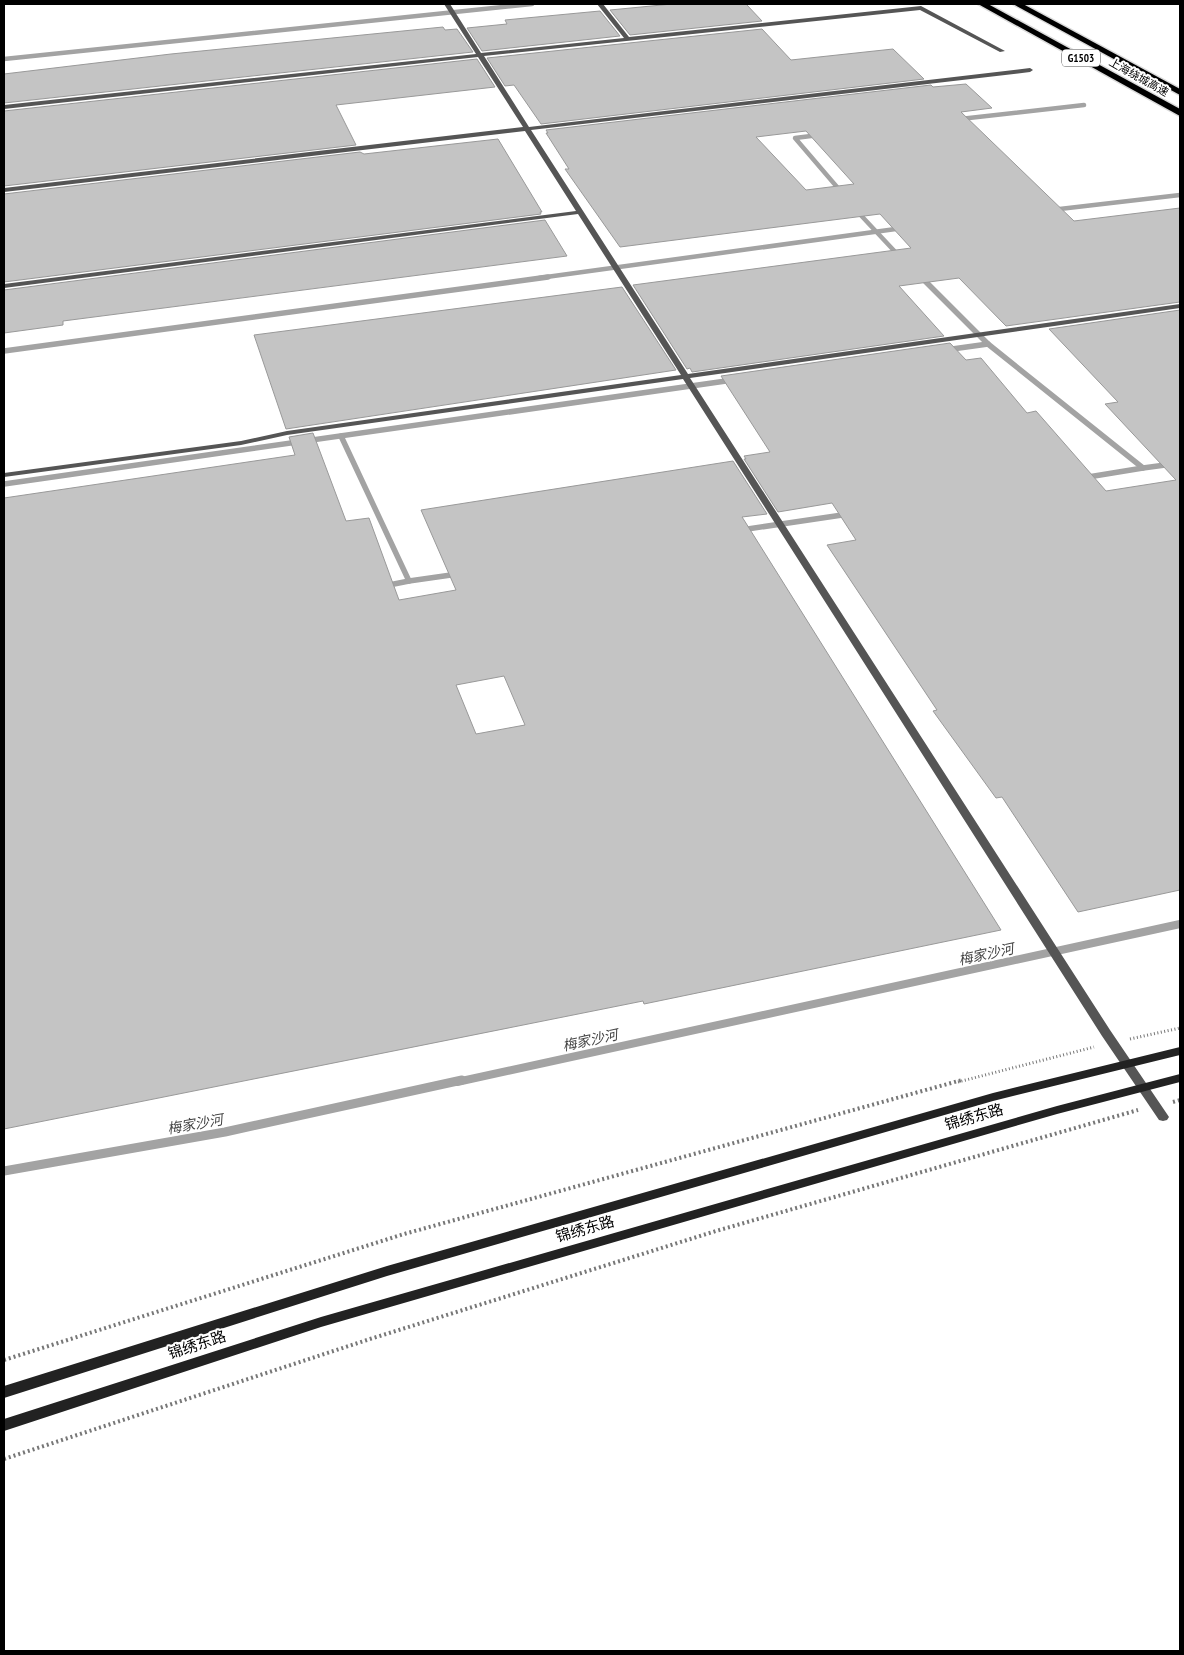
<svg xmlns="http://www.w3.org/2000/svg" width="1184" height="1655" viewBox="0 0 1184 1655" font-family="'PT Sans Narrow','Noto Sans SC',sans-serif">
<style>
.lines{fill:none;stroke-linecap:round;stroke-linejoin:round}
.stream-far3{stroke:#a3a3a3;stroke-width:4.5}
.stream-far2{stroke:#a3a3a3;stroke-width:5.5}
.stream-far1{stroke:#a3a3a3;stroke-width:8}
.stream{stroke:#a3a3a3;stroke-width:9}
.building{fill:#c4c4c4;stroke:#999;fill-rule:evenodd}
.motorway-casing{stroke:#dbdbdb;stroke-width:3}
.path-far1{stroke:#777;stroke-width:3;stroke-dasharray:1 2.5;stroke-linecap:butt}
.path{stroke:#777;stroke-width:4;stroke-dasharray:2 3;stroke-linecap:butt}
.service{fill:#555;fill-rule:evenodd}
.secondary{fill:#222;fill-rule:evenodd}
.motorway{fill:#000;fill-rule:evenodd}
.labels{text-anchor:middle;stroke-width:4;stroke-linejoin:round;paint-order:stroke}
.shield{fill:#fff;stroke:#4c4c4c;stroke-width:1}
.shield-label{font-size:11px;font-weight:bold;fill:#000}
.far-street-label{font-size:11px;fill:#000;stroke:#fff}
.water-label{font-size:14px;font-style:italic;fill:#444;stroke:#fff}
.near-street-label{font-size:15px;fill:#000;stroke:#fff}
</style>
<rect width="100%" height="100%" fill="#fff"/>
<g class="lines">
<!-- stream-far3 -->
<g class="stream-far3">
<path d="M 4,59 L 532,4"/>
<path d="M 960,119 L 1084,105"/>
<path d="M 819,135 L 795,138 L 843,194"/>
<path d="M 855,209 L 900,257"/>
<path d="M 1051,210 L 1180,195"/>
<path d="M 919,275 L 922,278"/>
<path d="M 539,278 L 903,228"/>
</g>
<!-- stream-far2 -->
<g class="stream-far2">
<path d="M 921,277 L 988,344 L 1143,468 L 1180,463"/>
<path d="M 945,350 L 988,344"/>
<path d="M 4,351 L 548,277"/>
<path d="M 341,436 L 409,581 L 458,574"/>
<path d="M 1082,478 L 1143,468"/>
<path d="M 4,484 L 733,380"/>
<path d="M 741,530 L 849,514"/>
<path d="M 384,586 L 409,581"/>
</g>
<!-- stream-far1 -->
<path class="stream-far1" d="M 457,1082 L 1180,924"/>
<!-- stream -->
<path class="stream" d="M 4,1171 L 225,1132 L 462,1080"/>
</g>
<!-- building -->
<g class="building">
<path d="M 672,4 L 746,4 L 762,21 L 630,35 L 610,10 Z"/>
<path d="M 600,11 L 620,36 L 482,51 L 467,28 L 507,24 L 505,20 Z"/>
<path d="M 443,27 L 445,30 L 457,29 L 473,52 L 4,103 L 4,74 L 171,54 Z"/>
<path d="M 762,29 L 791,60 L 893,49 L 924,79 L 541,124 L 514,85 L 505,86 L 487,58 Z"/>
<path d="M 477,59 L 495,87 L 336,105 L 356,145 L 4,186 L 4,111 Z"/>
<path d="M 966,84 L 992,108 L 961,112 L 1074,221 L 1180,208 L 1180,302 L 1006,326 L 959,278 L 899,286 L 944,336 L 692,372 L 690,368 L 687,369 L 633,285 L 911,248 L 880,214 L 620,247 L 565,169 L 569,169 L 546,133 L 548,133 L 546,130 L 931,85 L 933,87 ZM 806,131 L 854,184 L 806,190 L 756,137 Z"/>
<path d="M 498,139 L 542,212 L 540,212 L 541,214 L 4,282 L 4,194 L 360,152 L 364,154 Z"/>
<path d="M 545,220 L 567,256 L 63,321 L 63,325 L 4,333 L 4,290 Z"/>
<path d="M 622,287 L 676,370 L 286,429 L 254,335 Z"/>
<path d="M 1180,310 L 1180,890 L 1078,912 L 1002,797 L 996,798 L 933,711 L 937,710 L 827,545 L 856,540 L 832,503 L 778,512 L 744,459 L 746,459 L 744,456 L 770,452 L 721,376 L 950,343 L 966,360 L 981,358 L 1027,413 L 1036,411 L 1106,491 L 1176,480 L 1105,404 L 1118,402 L 1049,329 Z"/>
<path d="M 313,433 L 346,521 L 369,518 L 399,600 L 456,590 L 421,510 L 733,461 L 767,514 L 742,517 L 744,520 L 1001,930 L 644,1004 L 643,1001 L 4,1129 L 4,498 L 295,455 L 289,437 ZM 504,676 L 525,725 L 476,734 L 456,685 Z"/>
</g>
<g class="lines">
<!-- motorway casing -->
<g class="motorway-casing">
<g id="motorway">
<path d="M 978,4 L 988,4 L 1180,109 L 1180,116 Z"/>
<path d="M 1013,4 L 1023,4 L 1180,89 L 1180,95 Z"/>
</g>
</g>
<!-- path-far1 -->
<g class="path-far1">
<path d="M 1130,1039 L 1180,1028"/>
<path d="M 958,1082 L 1094,1047"/>
</g>
<!-- path -->
<g class="path">
<path d="M 1173,1102 L 1180,1100"/>
<path d="M 4,1360 L 404,1234 L 962,1080"/>
<path d="M 4,1459 L 370,1339 L 716,1231 L 1138,1110"/>
</g>
<!-- service -->
<path class="service" d="M 444,4 L 450,4 L 481,53 L 624,38 L 597,4 L 603,4 L 629,37 L 921,6 L 1005,51 L 1000,52 L 920,10 L 484,56 L 529,127 L 1030,68 L 1033,70 L 1030,72 L 531,130 L 688,374 L 1180,304 L 1180,308 L 690,378 L 1110,1030 L 1167,1114 L 1169,1117 L 1167,1120 L 1163,1121 L 1159,1120 L 1102,1036 L 683,379 L 287,435 L 241,445 L 4,477 L 4,473 L 241,441 L 287,431 L 681,375 L 578,214 L 4,288 L 4,284 L 576,211 L 525,131 L 4,192 L 4,188 L 523,127 L 478,57 L 4,109 L 4,105 L 476,54 Z"/>
<!-- secondary -->
<g class="secondary">
<path d="M 1180,1047 L 1180,1055 L 993,1101 L 387,1276 L 4,1398 L 4,1386 L 387,1266 L 993,1093 Z"/>
<path d="M 1180,1074 L 1180,1082 L 1057,1114 L 321,1327 L 4,1431 L 4,1419 L 321,1317 L 1057,1106 Z"/>
</g>
<!-- motorway -->
<use href="#motorway" class="motorway"/>
</g>
<g class="labels">
<!-- shield labels -->
<rect class="shield" x="1062" y="49.5" width="38" height="17" rx="4"/>
<g class="shield-label">
<text x="1081" y="62">G1503</text>
</g>
<!-- far-street labels -->
<g class="far-street-label">
<text transform="translate(1139 77) rotate(29)" y="4">上海绕城高速</text>
</g>
<!-- water labels -->
<g class="water-label">
<text transform="translate(986 954) rotate(-12)" y="5">梅家沙河</text>
<text transform="translate(590 1040) rotate(-12)" y="5">梅家沙河</text>
<text transform="translate(195 1124) rotate(-10)" y="5">梅家沙河</text>
</g>
<!-- near-street labels -->
<g class="near-street-label">
<text transform="translate(974 1117) rotate(-16)" y="5">锦绣东路</text>
<text transform="translate(585 1229) rotate(-16)" y="5">锦绣东路</text>
<text transform="translate(197 1345) rotate(-18)" y="5">锦绣东路</text>
</g>
</g>
<!-- border -->
<rect width="1184" height="1655" fill="none" stroke="#000000" stroke-width="10"/>
</svg>
